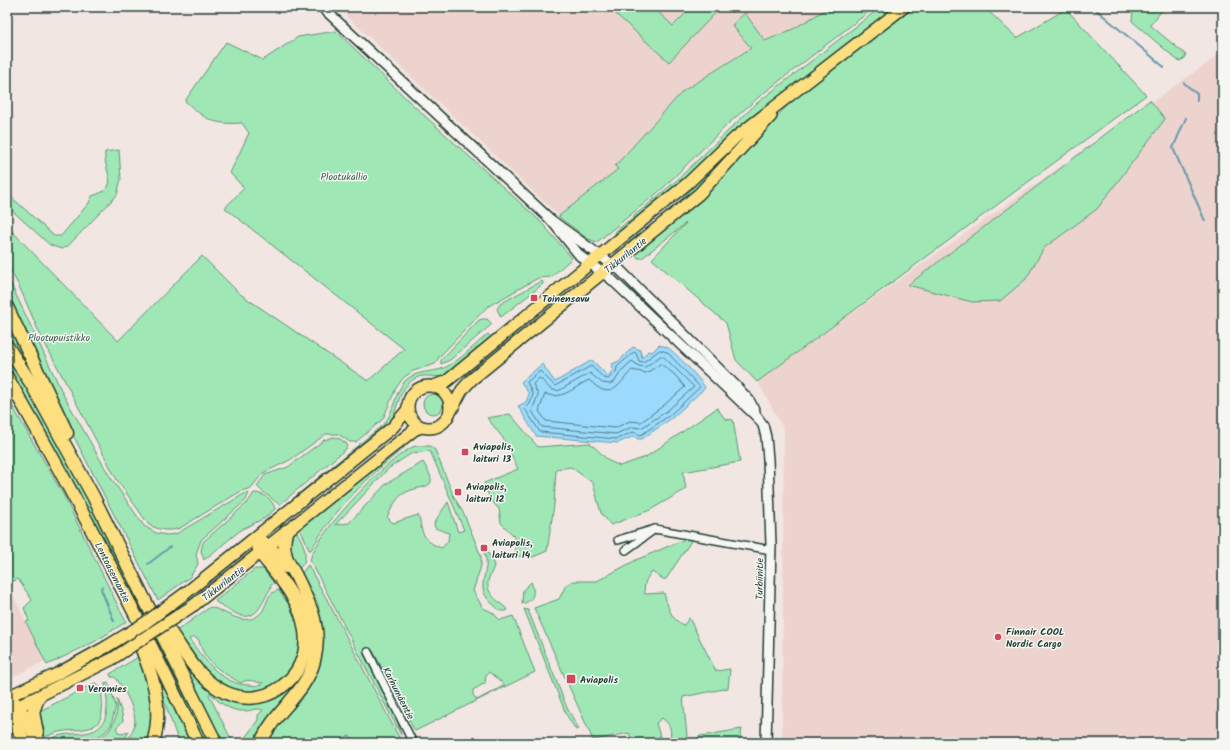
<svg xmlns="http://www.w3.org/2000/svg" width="1230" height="750" viewBox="0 0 1230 750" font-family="Kalam,sans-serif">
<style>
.built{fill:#edd3ce}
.green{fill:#9fe8b6;stroke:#5f9275;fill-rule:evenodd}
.water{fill:#9bdafc;stroke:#699bac}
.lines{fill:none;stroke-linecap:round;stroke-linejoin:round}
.shore{stroke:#517c84;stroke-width:1}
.stream{stroke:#699bac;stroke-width:2}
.street-casing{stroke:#1f3d34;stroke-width:10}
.secondary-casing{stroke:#1f3d34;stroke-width:12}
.primary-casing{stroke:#1f3d34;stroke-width:14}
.highway-casing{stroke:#1f3d34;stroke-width:15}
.street{stroke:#f6f6f2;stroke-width:7}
.secondary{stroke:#f6f6f2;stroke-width:9}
.primary{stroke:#fddf80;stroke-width:11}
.highway{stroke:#fddf80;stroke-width:12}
.primary-bridge-casing{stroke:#1f3d34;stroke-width:14;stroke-linecap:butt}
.primary-bridge{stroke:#fddf80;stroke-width:11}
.poi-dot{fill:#d1495b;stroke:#f6f6f2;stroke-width:1.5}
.labels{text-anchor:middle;stroke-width:3;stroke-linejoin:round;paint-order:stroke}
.park-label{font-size:10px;fill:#395f4e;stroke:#f6f6f2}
.street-label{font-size:10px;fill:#1f3d34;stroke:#f6f6f2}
.poi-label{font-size:10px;font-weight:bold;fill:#1f3d34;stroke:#f6f6f2;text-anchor:start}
</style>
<rect width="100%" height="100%" fill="#f2e6e2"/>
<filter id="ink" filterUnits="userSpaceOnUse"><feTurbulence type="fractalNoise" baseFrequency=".025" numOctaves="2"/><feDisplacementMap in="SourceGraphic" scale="8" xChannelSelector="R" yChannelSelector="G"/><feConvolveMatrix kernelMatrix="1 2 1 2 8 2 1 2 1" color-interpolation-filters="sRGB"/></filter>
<g filter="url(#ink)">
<!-- built -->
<g class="built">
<path d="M 337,7 L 830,7 L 793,29 L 765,41 L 745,13 L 751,47 L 683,91 L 615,165 L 618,169 L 559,216 Z"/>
<path d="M 1223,52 L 1223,743 L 782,743 L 784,430 L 757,380 Z"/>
<path d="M 12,593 L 45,661 L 7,680 L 7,595 Z"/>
</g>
<!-- green -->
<g class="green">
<path d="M 608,7 L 653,7 L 673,26 L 692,7 L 721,7 L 669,62 Z"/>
<path d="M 830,7 L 875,7 L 760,96 L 729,123 L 662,189 L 597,242 L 588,239 L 559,217 L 559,216 L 618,169 L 615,166 L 683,91 L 751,48 L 732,25 L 745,13 L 765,41 L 793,29 Z"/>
<path d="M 881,7 L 895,7 L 618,236 L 615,233 L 616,231 L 677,180 L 757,103 Z"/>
<path d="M 915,7 L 984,7 L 1017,38 L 1066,9 L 1146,95 L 757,382 L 736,360 L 726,323 L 652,259 L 686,223 L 642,258 L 638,258 L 635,253 C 661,231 689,209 714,186 C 744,156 769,121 801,93 C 838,62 878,36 915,7 Z"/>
<path d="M 1135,7 L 1165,7 L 1150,25 L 1186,55 L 1185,58 L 1180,61 L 1176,59 L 1132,21 L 1133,11 Z"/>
<path d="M 336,31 L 414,106 L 540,221 L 572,258 L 551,277 L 538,278 L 487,307 L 439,357 L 435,364 L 413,371 L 403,378 L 396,388 L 383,419 L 356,442 L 350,442 L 338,434 L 326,434 L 290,460 L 263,473 L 251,488 L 241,491 L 180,528 C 169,532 159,530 149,525 L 117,480 L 39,332 L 19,286 L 7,264 L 7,226 L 118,341 L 202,256 L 240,294 L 368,381 L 404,349 L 225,208 L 244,188 L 230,173 L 249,133 L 242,123 C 213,125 206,120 185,101 L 226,42 L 263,60 L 298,37 Z"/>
<path d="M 1150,100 L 1165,119 L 1097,209 L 1044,248 L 1026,279 L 1000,301 L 972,302 L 908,285 Z"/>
<path d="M 741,138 L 744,141 L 696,190 L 627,247 L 625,245 L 675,206 Z"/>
<path d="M 119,150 L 121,179 L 117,195 L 68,246 L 61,249 L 50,245 L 7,206 L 7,193 L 54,236 L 61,236 L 89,203 L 92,196 C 123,187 103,174 105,152 Z"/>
<path d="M 7,276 L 64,396 L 109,475 L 144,526 L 156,533 L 167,535 L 176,534 L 244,494 L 249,493 L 246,500 L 201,540 L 196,554 L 198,564 L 190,577 L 158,600 L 53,396 L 7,297 Z"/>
<path d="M 541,281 L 543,282 L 543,284 L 501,317 L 497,309 L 500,304 Z"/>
<path d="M 7,314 L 41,388 L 7,335 Z"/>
<path d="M 483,319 L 487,319 L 492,324 L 450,360 L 441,364 L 441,360 L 479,320 Z"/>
<path d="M 488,334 L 492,338 C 482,346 457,371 447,375 C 433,380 422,370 409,383 C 397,394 398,411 389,424 L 298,498 L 297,495 L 384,424 C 395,411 394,392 406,380 C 417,370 432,373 444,368 C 458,362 476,344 488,334 Z"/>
<path d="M 7,355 L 53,430 L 146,609 L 140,613 L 21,389 L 7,368 Z"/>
<circle cx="433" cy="404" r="10"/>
<path d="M 7,397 L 64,496 L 126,622 L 94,642 L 47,665 L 26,622 L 29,621 L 24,608 L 32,600 L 18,579 L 7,584 Z"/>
<path d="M 717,408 L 725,419 L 733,420 L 740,462 L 683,472 L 686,489 L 650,510 L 611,525 L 601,513 L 593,483 L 571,467 L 556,469 L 554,505 L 547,551 L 533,557 L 516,556 L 514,536 L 501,523 L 499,509 L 490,499 L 484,483 L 518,469 L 503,438 L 487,418 L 510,414 L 538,447 L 590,443 L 609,461 L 620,466 L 646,457 Z"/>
<path d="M 334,437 L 340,439 L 347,444 L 346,449 L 279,505 C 273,498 261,492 257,486 L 265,475 L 288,467 L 324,440 Z"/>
<path d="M 402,444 L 405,447 C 369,476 334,509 311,550 L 309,550 L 305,539 L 299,528 Z"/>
<path d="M 415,446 L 430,446 L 435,450 L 454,497 L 464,514 L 481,556 L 481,566 L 473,591 L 483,608 L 492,612 L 500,620 L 513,616 L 535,672 L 415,731 L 373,651 L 364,654 L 396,716 L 401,735 L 310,560 C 316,534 390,455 415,446 ZM 430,451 L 464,530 L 458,532 L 448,502 L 434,523 L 435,528 L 449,533 L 448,541 L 442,548 C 434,546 425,540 422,531 C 420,526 421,521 418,515 L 393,523 L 387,517 C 391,510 396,498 403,494 C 422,482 443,494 423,462 L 386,484 L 349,523 L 335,525 L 389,468 L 412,453 ZM 489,672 L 505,685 L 477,700 L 473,695 L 473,690 L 485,683 L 486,676 Z"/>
<path d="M 254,493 C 264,493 273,500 275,509 L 265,518 L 242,529 L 204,560 L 201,551 L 203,542 L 248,502 Z"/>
<path d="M 296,531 C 303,541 311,560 299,568 C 290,555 286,545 296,531 Z"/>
<path d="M 695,535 L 666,579 L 663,579 L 652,572 C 646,578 643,585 645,594 L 664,593 C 668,606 670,620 684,625 L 689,618 L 716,671 L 730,669 L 728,688 L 683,697 L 687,736 L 678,743 L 669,743 C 672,731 672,726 662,718 L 656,723 L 661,740 L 660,743 L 633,743 L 629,733 L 593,740 L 534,608 L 559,599 L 566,585 L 573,581 L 597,581 L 636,560 Z"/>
<path d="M 487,551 L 494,565 C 493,571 489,576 488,581 C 486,595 500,602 508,610 C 502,613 499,610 495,606 C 470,586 493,574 484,552 Z"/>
<path d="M 308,565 L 331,607 L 402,743 L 362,743 L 349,736 L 335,743 L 265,743 L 270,734 L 301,695 L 322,629 L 318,604 L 302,573 Z"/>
<path d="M 255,569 L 263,569 L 274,583 L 270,586 L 271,588 C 263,599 258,622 239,615 C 231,612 225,606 217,603 L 215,601 Z"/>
<path d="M 292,580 L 304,600 L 311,663 L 256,743 L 241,743 L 258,720 L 258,715 L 263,710 C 256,707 252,711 245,711 C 231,712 218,702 210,693 L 209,695 L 233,743 L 223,743 L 184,663 L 219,692 L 267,698 L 306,659 L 289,582 Z"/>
<path d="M 531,582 C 536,593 533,601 522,604 L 523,590 Z"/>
<path d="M 278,590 C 289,605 304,621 303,641 C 300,676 261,703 228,689 C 205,679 189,651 175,632 L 210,607 C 227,611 245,629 261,613 C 266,608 267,595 274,592 C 275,591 277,591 278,590 ZM 194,637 L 199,640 C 203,662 223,673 241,683 C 250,677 255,683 264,683 C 259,686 255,686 249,685 C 222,685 204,659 189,639 Z"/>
<path d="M 524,609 L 528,610 L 567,708 L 579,729 L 576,730 L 566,714 Z"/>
<path d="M 162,641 L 211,743 L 203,743 L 156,645 Z"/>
<path d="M 140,656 L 153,692 L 150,743 L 126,743 C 130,736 135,728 135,720 C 134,706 123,687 115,677 L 111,677 L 110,674 Z"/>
<path d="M 152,666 L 169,696 L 192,743 L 179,743 Z"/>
<path d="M 108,682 L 116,706 L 111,725 L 104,733 L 88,743 L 48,743 C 50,741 53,738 55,737 C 73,729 105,743 107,708 C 108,699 105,691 105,683 Z"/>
<path d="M 95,683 C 102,686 102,692 102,699 C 106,736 82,727 59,732 C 54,733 49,736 44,737 L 39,727 L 38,712 Z"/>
<path d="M 117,699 L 122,714 L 123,721 L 116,728 L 119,733 L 123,734 L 129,731 L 123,743 L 90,743 C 110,737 119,719 117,699 Z"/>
<path d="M 742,729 L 739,743 L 691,743 L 700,736 Z"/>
</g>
<!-- water -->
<path class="water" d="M 659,345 C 661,346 666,346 668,348 C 674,351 704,383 705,388 L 672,418 L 642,439 L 638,439 L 634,436 L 618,443 L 536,436 L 518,406 L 526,402 L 529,394 L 521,382 L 542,364 L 555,382 L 592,360 L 608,376 L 613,370 L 612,364 L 619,361 L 633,347 L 640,350 L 642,358 L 648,351 L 652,352 Z"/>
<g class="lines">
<!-- shore -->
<g class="shore">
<path d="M 660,350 L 667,352 L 700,387 L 670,415 L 641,435 L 633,432 L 617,439 L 540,432 L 525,409 L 530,404 L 533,395 L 527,382 L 540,371 L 555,386 L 591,366 L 604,378 L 608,379 L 616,372 L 617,367 L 634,352 L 636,353 L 639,361 L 643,362 Z"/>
<path d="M 661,356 L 664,357 L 694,387 L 667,411 L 641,428 L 632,427 L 616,434 L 542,427 L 532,411 L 538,395 L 533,384 L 539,378 C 547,382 548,393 560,390 L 590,373 L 602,383 L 610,384 L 615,381 L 622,370 L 632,361 L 639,366 L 645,367 Z"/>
<path d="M 661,364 L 675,375 L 685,387 L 663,406 L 641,422 L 630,421 L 615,428 L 546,421 L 539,411 L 545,394 C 564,400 572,388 589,380 C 592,382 595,386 599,388 C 615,398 623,378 632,370 L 646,373 Z"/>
</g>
<!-- stream -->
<g class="stream">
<path d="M 1093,7 L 1164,67"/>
<path d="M 1184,83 L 1197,94 L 1197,101"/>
<path d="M 1186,118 L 1173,148 L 1205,221"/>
<path d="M 148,564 L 170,547"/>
<path d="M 102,587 L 101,589 L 114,621"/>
</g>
<!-- street casing -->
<g class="street-casing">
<g id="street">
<path d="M 655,529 L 771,550"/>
<path d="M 618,540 L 655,529 L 626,550"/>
<path d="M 368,652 L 413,743"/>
</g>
</g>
<!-- secondary casing -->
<g class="secondary-casing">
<g id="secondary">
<path d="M 7,8 L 8,7"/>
<path d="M 323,8 L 551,220 L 620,270 L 736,386 L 749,400 L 755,411"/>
<path d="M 551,220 L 580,256 L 611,279 L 757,417 L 763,425 L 766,437 L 768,459 L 771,545 L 766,743"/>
</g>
</g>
<!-- primary casing -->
<g class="primary-casing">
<g id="primary">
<circle cx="429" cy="407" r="21"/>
<path d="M 434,386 L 447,381 L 688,183 L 736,137 L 904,7"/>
<path d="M 451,411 L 462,390 L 471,380 L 699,194 L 771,116"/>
<path d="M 187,592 L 393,427 L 408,409"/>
<path d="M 194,605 L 414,430 L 421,427"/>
<path d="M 7,697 L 57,674 L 106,647"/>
<path d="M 11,710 L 112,659"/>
</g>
</g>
<!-- highway casing -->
<g class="highway-casing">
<g id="highway">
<path d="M 7,307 L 67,433"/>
<path d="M 7,346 L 32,385 L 93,496 L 216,743"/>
<path d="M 7,377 C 76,496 139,618 198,743"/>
<path d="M 256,538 L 269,546 L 286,567"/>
<path d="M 168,629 C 183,650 196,675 219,689 C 261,715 312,679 305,631 C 302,607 288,588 273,569 C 269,564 263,558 260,552 C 258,548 257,542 256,538"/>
<path d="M 135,632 C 150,668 165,704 153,743"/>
<path d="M 9,697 L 19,707 L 39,743"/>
<path d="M 9,697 L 9,711 L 25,743"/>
<path d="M 37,732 L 33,712 L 38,698"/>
<path d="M 261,743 C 273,712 305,695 314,661 C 323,627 309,603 295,574 C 291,567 286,560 285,552 C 283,545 285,538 286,531"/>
</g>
</g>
<!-- street -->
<use href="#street" class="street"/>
<!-- secondary -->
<use href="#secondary" class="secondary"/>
<!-- primary -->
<use href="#primary" class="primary"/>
<!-- highway -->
<use href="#highway" class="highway"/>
<!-- primary-bridge casing -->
<g class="primary-bridge-casing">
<g id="primary-bridge">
<path d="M 106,647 L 145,623 L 187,592"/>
<path d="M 112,659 L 194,605"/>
</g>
</g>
<!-- primary-bridge -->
<use href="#primary-bridge" class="primary-bridge"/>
</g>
</g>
<!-- markers -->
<g class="poi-dot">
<rect x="530" y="294" width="8" height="8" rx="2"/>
<rect x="461" y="448" width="8" height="8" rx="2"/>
<rect x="454" y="488" width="8" height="8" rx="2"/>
<rect x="480" y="544" width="8" height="8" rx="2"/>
<circle cx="998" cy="637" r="4"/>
<rect x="566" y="674" width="10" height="10" rx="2"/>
<rect x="76" y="684" width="8" height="8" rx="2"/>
</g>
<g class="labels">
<!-- park labels -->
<g class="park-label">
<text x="344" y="180">Plootukallio</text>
<text x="59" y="341">Plootupuistikko</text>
</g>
<!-- street labels -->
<g class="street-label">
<text transform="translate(625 255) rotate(-39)" y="4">Tikkurilantie</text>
<text transform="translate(113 572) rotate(63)" y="4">Lentoasemantie</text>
<text transform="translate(759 579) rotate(-89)" y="4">Turbiinitie</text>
<text transform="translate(223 583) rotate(-38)" y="4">Tikkurilantie</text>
<text transform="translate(399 693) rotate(63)" y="4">Karhumäentie</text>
</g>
<!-- poi labels -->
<g class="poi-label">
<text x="542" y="302">Toinensavu</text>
<text x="473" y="450">Aviapolis,<tspan x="473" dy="12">laituri 13</tspan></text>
<text x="466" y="490">Aviapolis,<tspan x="466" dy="12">laituri 12</tspan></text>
<text x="492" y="546">Aviapolis,<tspan x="492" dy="12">laituri 14</tspan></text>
<text x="1006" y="635">Finnair COOL<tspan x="1006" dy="12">Nordic Cargo</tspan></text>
<text x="580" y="683">Aviapolis</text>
<text x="88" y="692">Veromies</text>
</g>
</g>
<!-- margin -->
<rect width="1230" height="750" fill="none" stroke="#f6f6f2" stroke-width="24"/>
<rect x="12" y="12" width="1206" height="726" fill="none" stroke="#1f3d34" stroke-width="1.5" filter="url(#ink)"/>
</svg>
